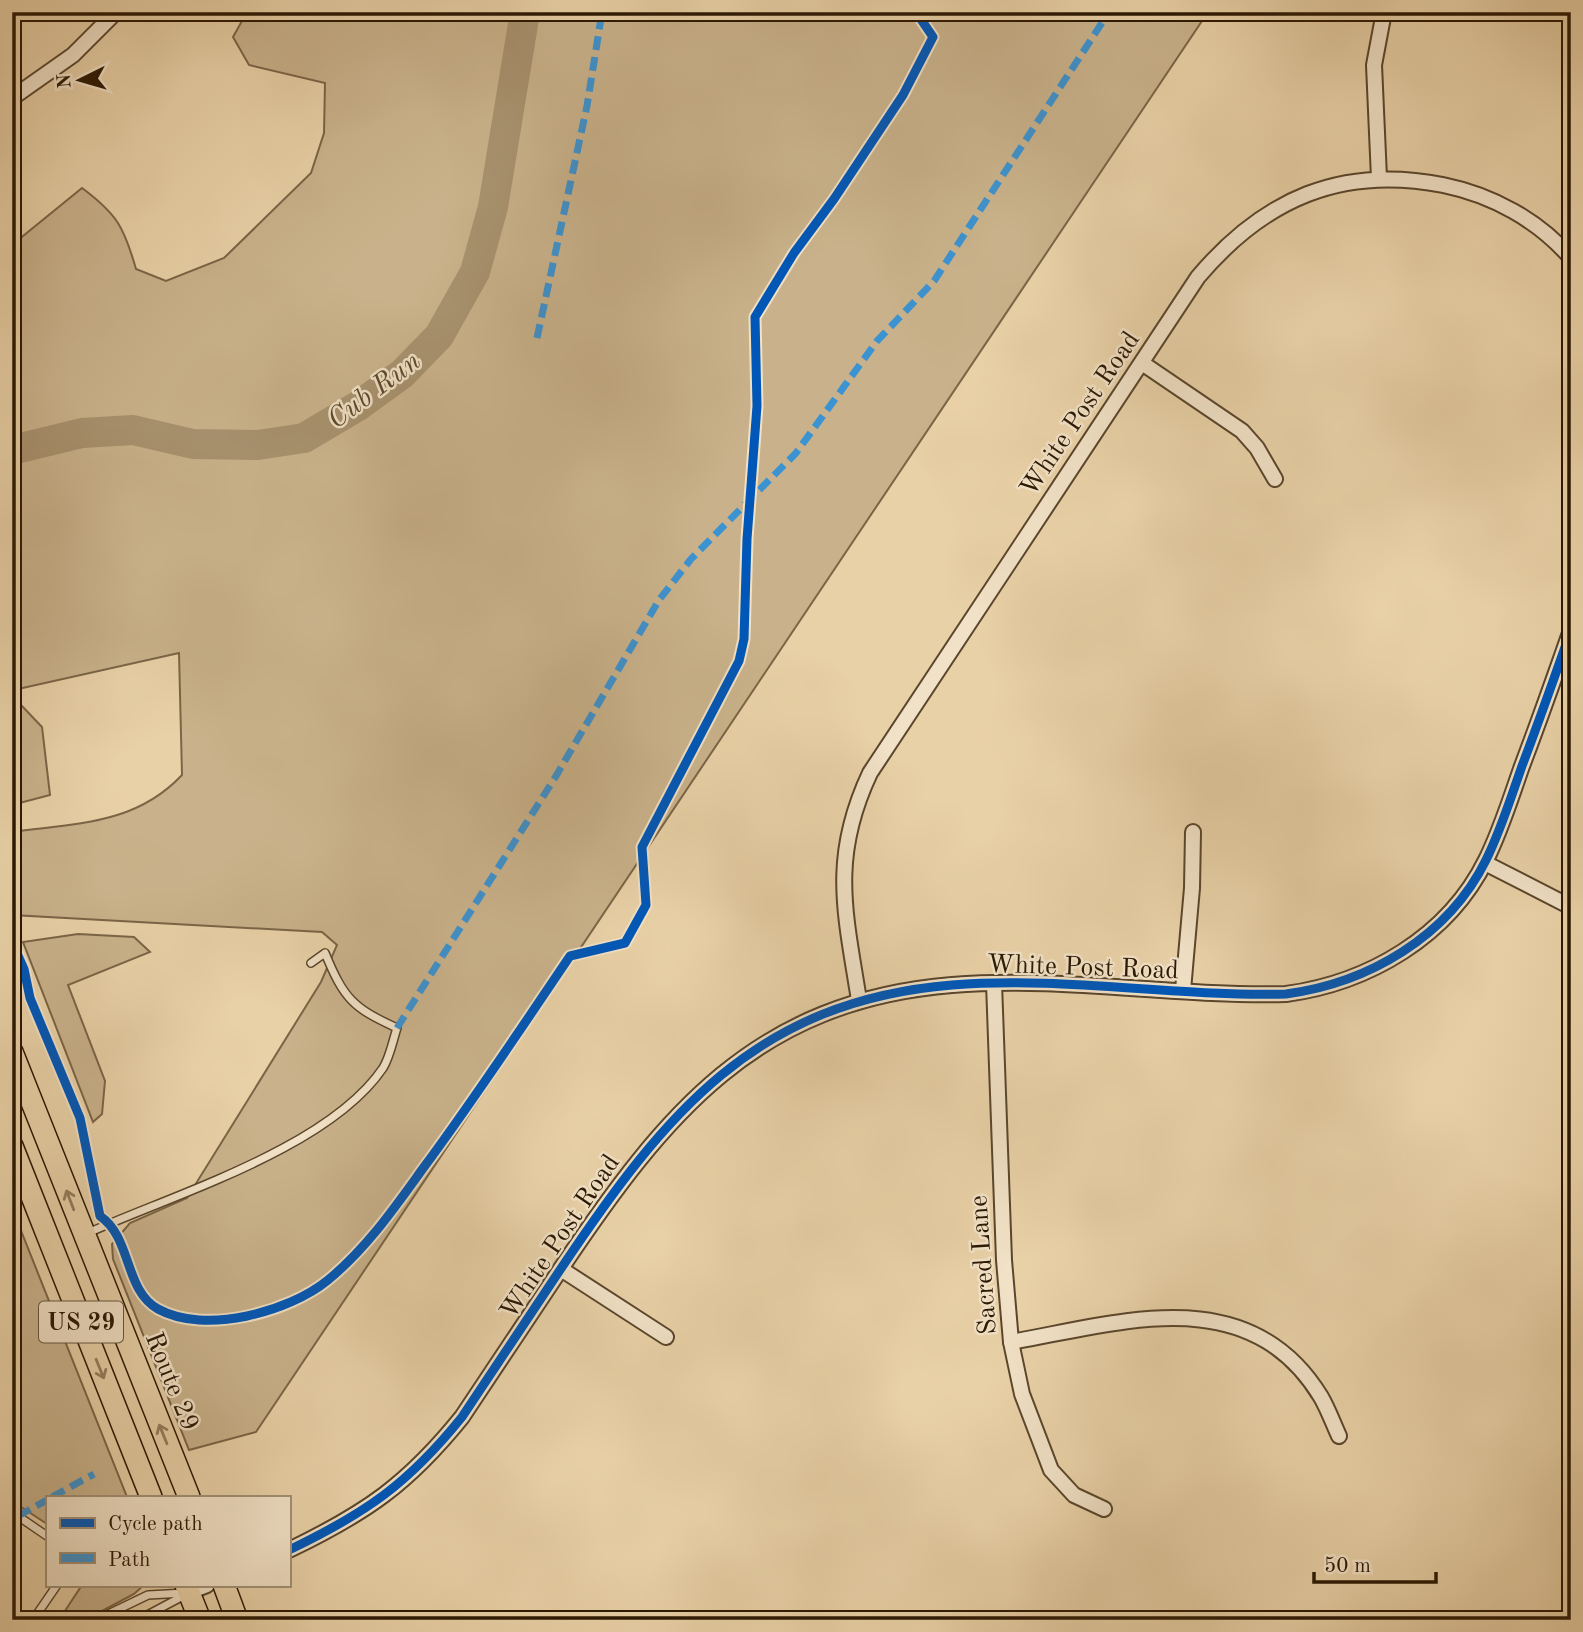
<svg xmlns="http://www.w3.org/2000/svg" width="1583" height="1632" viewBox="0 0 1583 1632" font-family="'Old Standard TT',serif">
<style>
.green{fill:#c9b28b;stroke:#7a6547;stroke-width:2}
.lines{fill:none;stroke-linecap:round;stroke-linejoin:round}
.river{stroke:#a8926f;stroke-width:30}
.lane-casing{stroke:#5a462c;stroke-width:10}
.street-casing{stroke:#5a462c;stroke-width:18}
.primary-casing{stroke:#2b1803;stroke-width:24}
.lane{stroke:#f1e1c6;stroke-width:7}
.street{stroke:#f1e1c6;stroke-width:14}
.primary{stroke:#e9d1a7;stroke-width:21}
.quiet{stroke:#3c93d1;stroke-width:7;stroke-dasharray:14 7;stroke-linecap:butt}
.cycleway-casing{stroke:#f1e1c6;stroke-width:13}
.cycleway{stroke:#0057b8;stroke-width:9}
.oneway{stroke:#947e5d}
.labels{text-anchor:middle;stroke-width:5;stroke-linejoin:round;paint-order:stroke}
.shield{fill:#f1e1c6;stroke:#66543e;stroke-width:2}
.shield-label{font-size:24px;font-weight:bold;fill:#2b1803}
.street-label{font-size:26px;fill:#2b1803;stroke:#f1e1c6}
.water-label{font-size:28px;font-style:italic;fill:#5d492e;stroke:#f1e1c6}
</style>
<rect width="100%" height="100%" fill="#e9d1a7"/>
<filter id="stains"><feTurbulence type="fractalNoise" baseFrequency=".00286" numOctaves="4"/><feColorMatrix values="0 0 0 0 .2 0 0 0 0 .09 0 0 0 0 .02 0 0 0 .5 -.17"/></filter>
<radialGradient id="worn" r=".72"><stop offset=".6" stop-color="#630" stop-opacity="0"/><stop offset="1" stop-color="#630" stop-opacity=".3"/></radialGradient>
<!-- green -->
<g class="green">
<path d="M 247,12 L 1208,12 L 256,1432 L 189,1450 L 113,1259 L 112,1244 L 130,1223 L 187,1198 L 321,982 L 337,945 L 322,932 L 12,915 L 12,832 C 76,823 135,825 182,775 L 179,653 L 18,689 L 21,705 L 42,727 L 50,795 L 12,805 L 12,245 L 82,188 C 117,214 124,227 136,269 L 166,281 L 224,258 L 311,173 L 324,133 L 325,83 L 249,65 L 233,37 Z"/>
<path d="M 78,934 L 134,937 L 150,952 L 68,985 L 105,1081 L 102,1114 L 93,1122 L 23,942 Z"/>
<path d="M 12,1208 L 127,1497 L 47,1497 L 47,1524 L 12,1501 Z"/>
<path d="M 82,1585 L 144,1585 L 134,1594 L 85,1620 L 59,1620 Z"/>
</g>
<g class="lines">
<!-- river -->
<path class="river" d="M 12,450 L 82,433 L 133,430 L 193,444 L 258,445 L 304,438 L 358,406 L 402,374 L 439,336 L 475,272 L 493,207 L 525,12"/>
<!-- lane casing -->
<g class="lane-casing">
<g id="lane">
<path d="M 88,1233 C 175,1194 329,1148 383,1068 C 390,1057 393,1040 397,1028 C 353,1008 344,999 325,953 L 311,963"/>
<path d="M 12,1512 L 47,1536"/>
<path d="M 33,1620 L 57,1585"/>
<path d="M 96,1620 L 148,1595 L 185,1593"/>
<path d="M 138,1620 L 185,1595"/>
</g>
</g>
<!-- street casing -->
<g class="street-casing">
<g id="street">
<path d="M 12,98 L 73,55 L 116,12"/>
<path d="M 1379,178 L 1374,65 L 1384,12"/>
<path d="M 1142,363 L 1242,431 L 1257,448 L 1275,479"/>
<path d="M 1485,863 L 1571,907"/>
<path d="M 994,983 L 1004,1260 L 1011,1342 L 1022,1394 L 1051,1470 L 1074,1495 L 1104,1509"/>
<path d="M 1183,990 L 1192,888 L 1193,832"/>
<path d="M 859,1000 C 845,912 830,858 870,773 L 1198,277 C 1264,199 1341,165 1443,185 C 1492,195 1538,220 1571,258"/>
<path d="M 561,1269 L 666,1337"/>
<path d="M 1011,1342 C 1120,1323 1249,1279 1321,1397 C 1328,1409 1333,1423 1339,1436"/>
<path d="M 289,1550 C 366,1513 408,1484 462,1417 C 495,1367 529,1317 562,1267 C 664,1115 755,1001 952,985 C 1063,976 1175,997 1286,994 C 1368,983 1448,937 1486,860 C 1501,830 1511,797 1522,766 C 1539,721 1555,676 1571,630"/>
<path d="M 189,1592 L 207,1585"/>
</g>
</g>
<!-- primary casing -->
<g class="primary-casing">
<g id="primary">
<path d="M 12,1052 L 189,1497"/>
<path d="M 12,1146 L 151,1497"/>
<path d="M 186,1585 L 200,1620"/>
<path d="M 224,1585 L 237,1620"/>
</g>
</g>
<!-- lane -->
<use href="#lane" class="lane"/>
<!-- street -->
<use href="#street" class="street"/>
<!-- primary -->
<use href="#primary" class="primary"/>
<!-- quiet -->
<g class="quiet">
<path d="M 537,338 L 587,106 L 602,12"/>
<path d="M 397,1028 L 556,776 L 659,600 L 691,559 L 796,453 L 877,341 L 934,281 L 1109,12"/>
<path d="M 52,1497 L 94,1474"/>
<path d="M 18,1516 L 47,1500"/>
</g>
<!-- cycleway casing -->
<g class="cycleway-casing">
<g id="cycleway">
<path d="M 12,942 L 24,969 L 30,998 L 80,1118 L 100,1216 C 132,1238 124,1290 158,1309 C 205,1335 289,1312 328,1280 C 367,1248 395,1207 424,1167 C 475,1098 522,1027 570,956 L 625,943 L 646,905 L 642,847 L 739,661 L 744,639 L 747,539 L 757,406 L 755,317 L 794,253 L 834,199 L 903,95 L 933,37 L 916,12"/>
<path d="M 289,1550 C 366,1513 408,1484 462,1417 C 495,1367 529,1317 562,1267 C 664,1115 755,1001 952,985 C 1063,976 1175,997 1286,994 C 1368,983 1448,937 1486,860 C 1501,830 1511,797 1522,766 C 1539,721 1555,676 1571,630"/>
</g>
</g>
<!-- cycleway -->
<use href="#cycleway" class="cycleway"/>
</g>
<!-- one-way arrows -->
<defs><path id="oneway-shaft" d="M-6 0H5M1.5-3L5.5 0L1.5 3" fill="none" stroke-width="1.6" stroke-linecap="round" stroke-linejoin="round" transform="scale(1.75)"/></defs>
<g class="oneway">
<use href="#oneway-shaft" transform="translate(70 1200) rotate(-111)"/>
<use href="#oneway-shaft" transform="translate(100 1369) rotate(68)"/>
<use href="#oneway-shaft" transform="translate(163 1434) rotate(-112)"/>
</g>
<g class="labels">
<!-- shield labels -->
<rect class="shield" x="39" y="1301.5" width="84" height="41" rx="5"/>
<g class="shield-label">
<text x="81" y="1330">US 29</text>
</g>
<!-- street labels -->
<g class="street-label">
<text transform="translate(1079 413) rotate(-56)" y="9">White Post Road</text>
<text transform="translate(1083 966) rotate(2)" y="9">White Post Road</text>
<text transform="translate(559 1236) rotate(-56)" y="9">White Post Road</text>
<text transform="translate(982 1265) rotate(-94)" y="9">Sacred Lane</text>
<text transform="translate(173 1381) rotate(68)" y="9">Route 29</text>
</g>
<!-- water labels -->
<g class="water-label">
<text transform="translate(373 389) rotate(-37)" y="10">Cub Run</text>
</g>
</g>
<!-- margin -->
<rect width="1583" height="1632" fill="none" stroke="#e9d1a7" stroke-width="42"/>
<rect x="14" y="14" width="1555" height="1604" fill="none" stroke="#2b1803" stroke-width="3.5"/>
<rect x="21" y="21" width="1541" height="1590" fill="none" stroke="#2b1803" stroke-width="2"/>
<!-- legend -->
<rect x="46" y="1496" width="245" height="91" fill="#f1e1c6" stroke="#a29178" stroke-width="2"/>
<rect x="60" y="1518" width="35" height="10" fill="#0057b8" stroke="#a29178" stroke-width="2"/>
<text x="108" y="1530" font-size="21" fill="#2b1803">Cycle path</text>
<rect x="60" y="1553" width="35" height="10" fill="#3c93d1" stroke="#a29178" stroke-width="2"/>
<text x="108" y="1566" font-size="21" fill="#2b1803">Path</text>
<!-- north arrow -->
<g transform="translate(80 80) rotate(265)" stroke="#f1e1c6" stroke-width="5" paint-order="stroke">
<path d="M0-5L12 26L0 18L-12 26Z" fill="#2b1803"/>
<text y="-10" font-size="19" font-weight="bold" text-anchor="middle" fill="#2b1803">N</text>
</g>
<!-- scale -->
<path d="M1314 1572v10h122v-10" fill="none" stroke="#2b1803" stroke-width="3.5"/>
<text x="1324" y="1572" font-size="21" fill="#2b1803" stroke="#f1e1c6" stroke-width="5" paint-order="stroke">50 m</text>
<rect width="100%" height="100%" filter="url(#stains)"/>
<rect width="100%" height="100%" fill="url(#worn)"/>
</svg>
